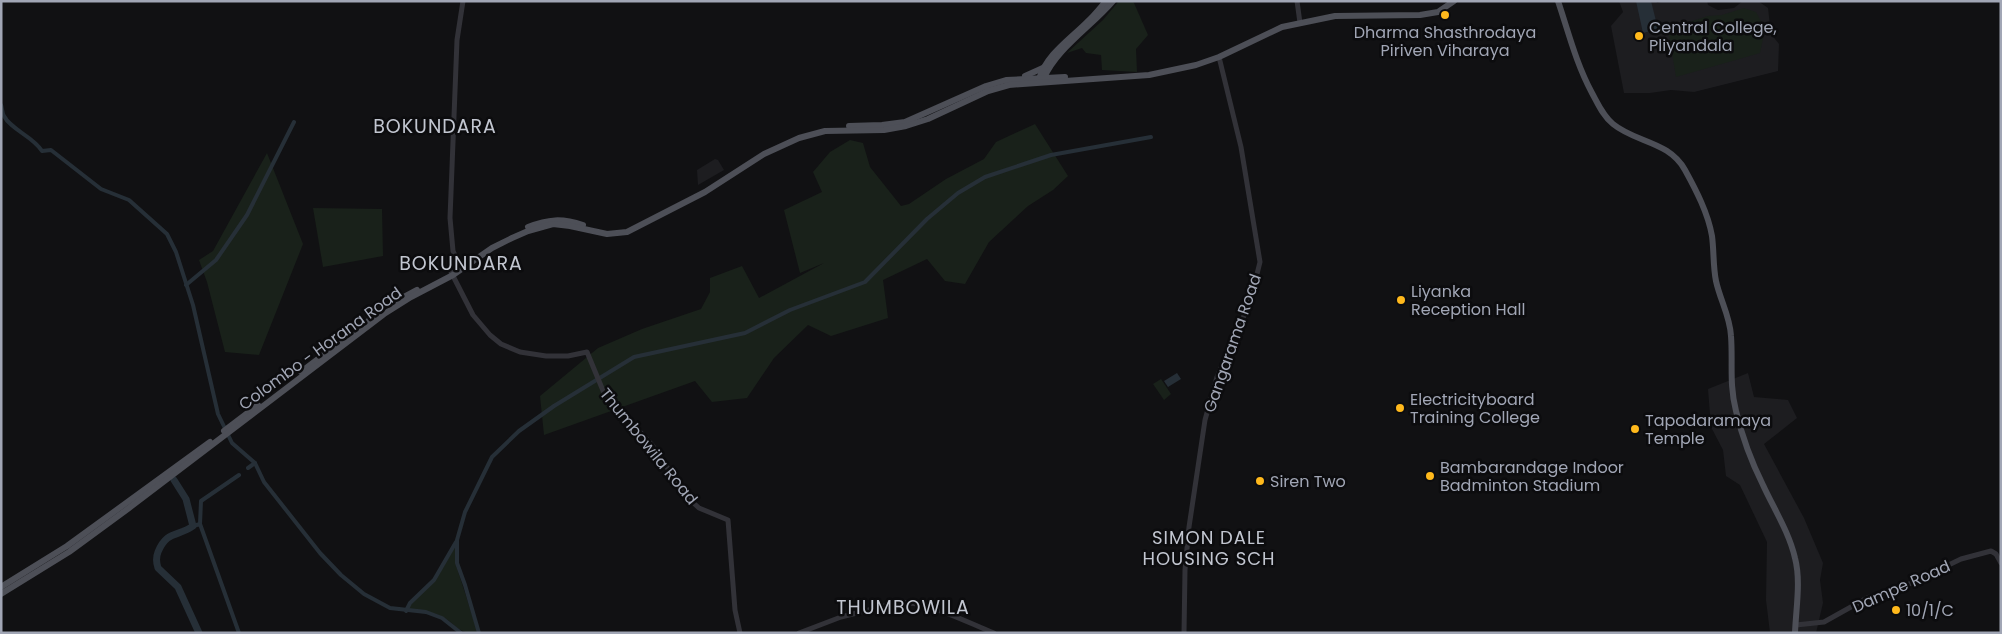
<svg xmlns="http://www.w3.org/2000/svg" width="2002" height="634" viewBox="0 0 2002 634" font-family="Poppins,sans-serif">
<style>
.built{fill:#1d1d20}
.green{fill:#19211a}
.water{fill:#262f37}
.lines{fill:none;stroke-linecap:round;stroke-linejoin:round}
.canal{stroke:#262f37;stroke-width:4}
.river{stroke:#262f37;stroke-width:7}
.minor{stroke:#323238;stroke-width:5}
.major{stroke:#4d4f57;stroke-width:6}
.poi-dot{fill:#ffb91c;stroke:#0c0c0e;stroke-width:2}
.labels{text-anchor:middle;stroke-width:5;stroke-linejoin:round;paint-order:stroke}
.poi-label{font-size:16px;fill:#a1a6b5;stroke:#0c0c0e;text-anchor:start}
.street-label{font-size:16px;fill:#a1a6b5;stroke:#0c0c0e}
.neighbourhood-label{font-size:18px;letter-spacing:1px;fill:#c2c6d0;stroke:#0c0c0e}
.quarter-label{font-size:19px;letter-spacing:1px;fill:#c2c6d0;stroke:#0c0c0e}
</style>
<rect width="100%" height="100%" fill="#111113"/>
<!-- built -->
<g class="built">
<path d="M 1619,1 L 1656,1 L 1657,3 L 1665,1 L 1707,1 L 1708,5 L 1718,10 L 1734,8 L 1743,1 L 1758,1 L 1768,8 L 1771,34 L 1779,44 L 1778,71 L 1694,92 L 1671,90 L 1650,93 L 1624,93 L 1611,26 L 1623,12 Z"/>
<path d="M 715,159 L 718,160 L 724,170 L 698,185 L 697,170 Z"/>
<path d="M 1748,373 L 1754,397 L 1788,400 L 1797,418 L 1764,444 L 1804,518 L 1823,563 L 1820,580 L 1823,603 L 1816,633 L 1770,633 L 1766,600 L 1767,542 L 1740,485 L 1726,476 L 1723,450 L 1711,427 L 1708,389 Z"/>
</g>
<!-- green -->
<g class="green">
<path d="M 1119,1 L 1132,1 L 1134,3 L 1148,35 L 1136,49 L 1137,72 L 1102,70 L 1101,55 L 1086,53 L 1082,48 L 1067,53 L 1103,20 Z"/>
<path d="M 1744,8 L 1756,12 L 1765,29 L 1760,53 L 1676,77 L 1668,29 L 1708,16 L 1722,15 Z"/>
<path d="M 1035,124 L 1068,176 L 1053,190 L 1028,206 L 989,242 L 965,284 L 945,281 L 927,259 L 883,280 L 888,318 L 831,336 L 808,325 L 774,358 L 747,398 L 712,402 L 695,381 L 544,435 L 540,396 L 598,348 L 642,329 L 701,309 L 710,292 L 710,278 L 742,266 L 759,298 L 824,263 L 800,273 L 784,210 L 822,192 L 813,172 L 830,152 L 850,140 L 863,143 L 870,167 L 901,206 L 909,204 L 946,179 L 984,159 L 996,142 Z"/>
<path d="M 267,153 L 303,244 L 259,355 L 225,352 L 207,282 L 199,260 L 213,251 Z"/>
<path d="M 313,208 L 382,209 L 383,256 L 323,267 Z"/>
<path d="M 1161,379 L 1171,394 L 1164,400 L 1153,384 Z"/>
<path d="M 455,547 L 455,562 L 478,633 C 456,633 460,627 443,617 C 432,611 420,611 408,610 L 412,603 L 435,581 Z"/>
</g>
<!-- water -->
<g class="water">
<path d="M 1636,1 L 1651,1 L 1658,29 L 1643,33 Z"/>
<path d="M 1177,373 L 1181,379 L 1168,387 L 1164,381 Z"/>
</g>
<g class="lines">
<!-- canal -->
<g class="canal">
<path d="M 1,105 C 2,107 2,113 4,116 C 11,130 33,136 42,151 L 51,150 L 101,189 L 129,200 L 167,234 L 176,252 L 193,305 L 218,414 L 232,443 L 255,463 L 264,482 L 320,553 L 341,575 L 364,594 L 390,608 L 426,612 L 442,618 L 461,633"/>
<path d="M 186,285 L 216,260 L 247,215 L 294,122"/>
<path d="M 248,468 L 255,463"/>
<path d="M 200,524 L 201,501 L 239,475"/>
<path d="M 193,526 L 200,524 L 239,633"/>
<path d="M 406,611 L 410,603 L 434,580 L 456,542"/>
<path d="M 479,633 L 465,585 L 457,563 L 457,540 L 465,512 L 492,457 L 519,431 L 554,406 L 634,357 L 745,333 L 790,310 L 865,282 L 927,219 L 958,193 L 985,177 L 1051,155 L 1151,137"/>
</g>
<!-- river -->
<path class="river" d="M 174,480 L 186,499 L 193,526 C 178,537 167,530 158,552 C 156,557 156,562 158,568 L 178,587 L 199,633"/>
<!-- minor -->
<g class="minor">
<path d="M 1297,1 L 1300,23"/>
<path d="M 461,269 L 453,251 L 450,218 L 457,40 L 463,1"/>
<path d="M 451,272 L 473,315 L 490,335 L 501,344 L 520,352 L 546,356 L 568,356 L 587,352 L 604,393 L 652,445 L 687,497 L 699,508 L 728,520 L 735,610 L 740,633"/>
<path d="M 1796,625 L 1824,622 L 1867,598 L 1905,586 L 1961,559 L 1991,551 L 1996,554 L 2001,563"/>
<path d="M 799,633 L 841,617 L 900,602 C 931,603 966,622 994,633"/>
<path d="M 1184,633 L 1185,570 L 1189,527 L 1205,420 L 1217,377 L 1250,302 L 1260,262 L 1241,147 L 1219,57"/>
</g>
<!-- major -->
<g class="major">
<path d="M 1558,1 C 1569,34 1576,63 1592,93 C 1598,104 1603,116 1613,124 C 1636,143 1669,141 1685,170 C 1696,190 1708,213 1712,236 C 1714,251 1713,267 1716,281 C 1720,300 1730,316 1731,336 C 1733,362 1729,384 1736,411 C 1742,436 1751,461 1763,485 C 1774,509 1789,532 1795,558 C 1801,581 1796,608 1795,633"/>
<path d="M 1025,76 L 1045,67"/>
<path d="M 1044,78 C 1057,48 1092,26 1113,1"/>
<path d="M 1039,79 C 1047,54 1069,40 1087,22 C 1094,16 1100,8 1106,1"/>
<path d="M 849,126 L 882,125 L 905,122 L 986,86 L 1006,80 L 1065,77"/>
<path d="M 528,227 C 548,219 562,218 583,225"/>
<path d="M 389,305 L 417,290"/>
<path d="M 301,372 L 379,313"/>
<path d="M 224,431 L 258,405"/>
<path d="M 1,587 L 67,546 L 210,442"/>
<path d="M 1,594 L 69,552 L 129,508 L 384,314 L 411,297 L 453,275 L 492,248 L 512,238 L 528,231 L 553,224 L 570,226 L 607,234 L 627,232 L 705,192 L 764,154 L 799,138 L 825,131 L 884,130 L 906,126 L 928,119 L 988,91 L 1009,85 L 1149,75 L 1196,65 L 1219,57 L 1282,27 L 1335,16 L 1420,15 L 1438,12 L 1454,1"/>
</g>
</g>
<!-- markers -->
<g class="poi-dot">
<circle cx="1445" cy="15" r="5"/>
<circle cx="1639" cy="36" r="5"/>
<circle cx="1401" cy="300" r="5"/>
<circle cx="1400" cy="408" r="5"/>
<circle cx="1635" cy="429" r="5"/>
<circle cx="1430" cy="476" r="5"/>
<circle cx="1260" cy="481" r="5"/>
<circle cx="1896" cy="610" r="5"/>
</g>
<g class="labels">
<!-- poi labels -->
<g class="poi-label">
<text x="1649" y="33">Central College,<tspan x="1649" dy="18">Pliyandala</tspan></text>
<text x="1445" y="38" text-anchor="middle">Dharma Shasthrodaya<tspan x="1445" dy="18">Piriven Viharaya</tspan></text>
<text x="1411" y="297">Liyanka<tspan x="1411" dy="18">Reception Hall</tspan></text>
<text x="1410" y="405">Electricityboard<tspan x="1410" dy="18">Training College</tspan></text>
<text x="1645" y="426">Tapodaramaya<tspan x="1645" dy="18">Temple</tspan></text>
<text x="1440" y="473">Bambarandage Indoor<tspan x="1440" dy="18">Badminton Stadium</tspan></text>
<text x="1270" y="487">Siren Two</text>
<text x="1906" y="616">10/1/C</text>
</g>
<!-- street labels -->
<g class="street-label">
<text transform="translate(1232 343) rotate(-71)" y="6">Gangarama Road</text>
<text transform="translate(320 348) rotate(-36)" y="6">Colombo - Horana Road</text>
<text transform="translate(649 446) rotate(51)" y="6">Thumbowila Road</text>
<text transform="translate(1901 586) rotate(-24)" y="6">Dampe Road</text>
</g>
<!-- neighbourhood labels -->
<g class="neighbourhood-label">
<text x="1209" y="544">SIMON DALE<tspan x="1209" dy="21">HOUSING SCH</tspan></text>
</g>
<!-- quarter labels -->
<g class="quarter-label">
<text x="435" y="133">BOKUNDARA</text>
<text x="461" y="270">BOKUNDARA</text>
<text x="903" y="614">THUMBOWILA</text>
</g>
</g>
<!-- border -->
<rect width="2002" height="634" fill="none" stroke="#a1a6b5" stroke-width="5"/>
</svg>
